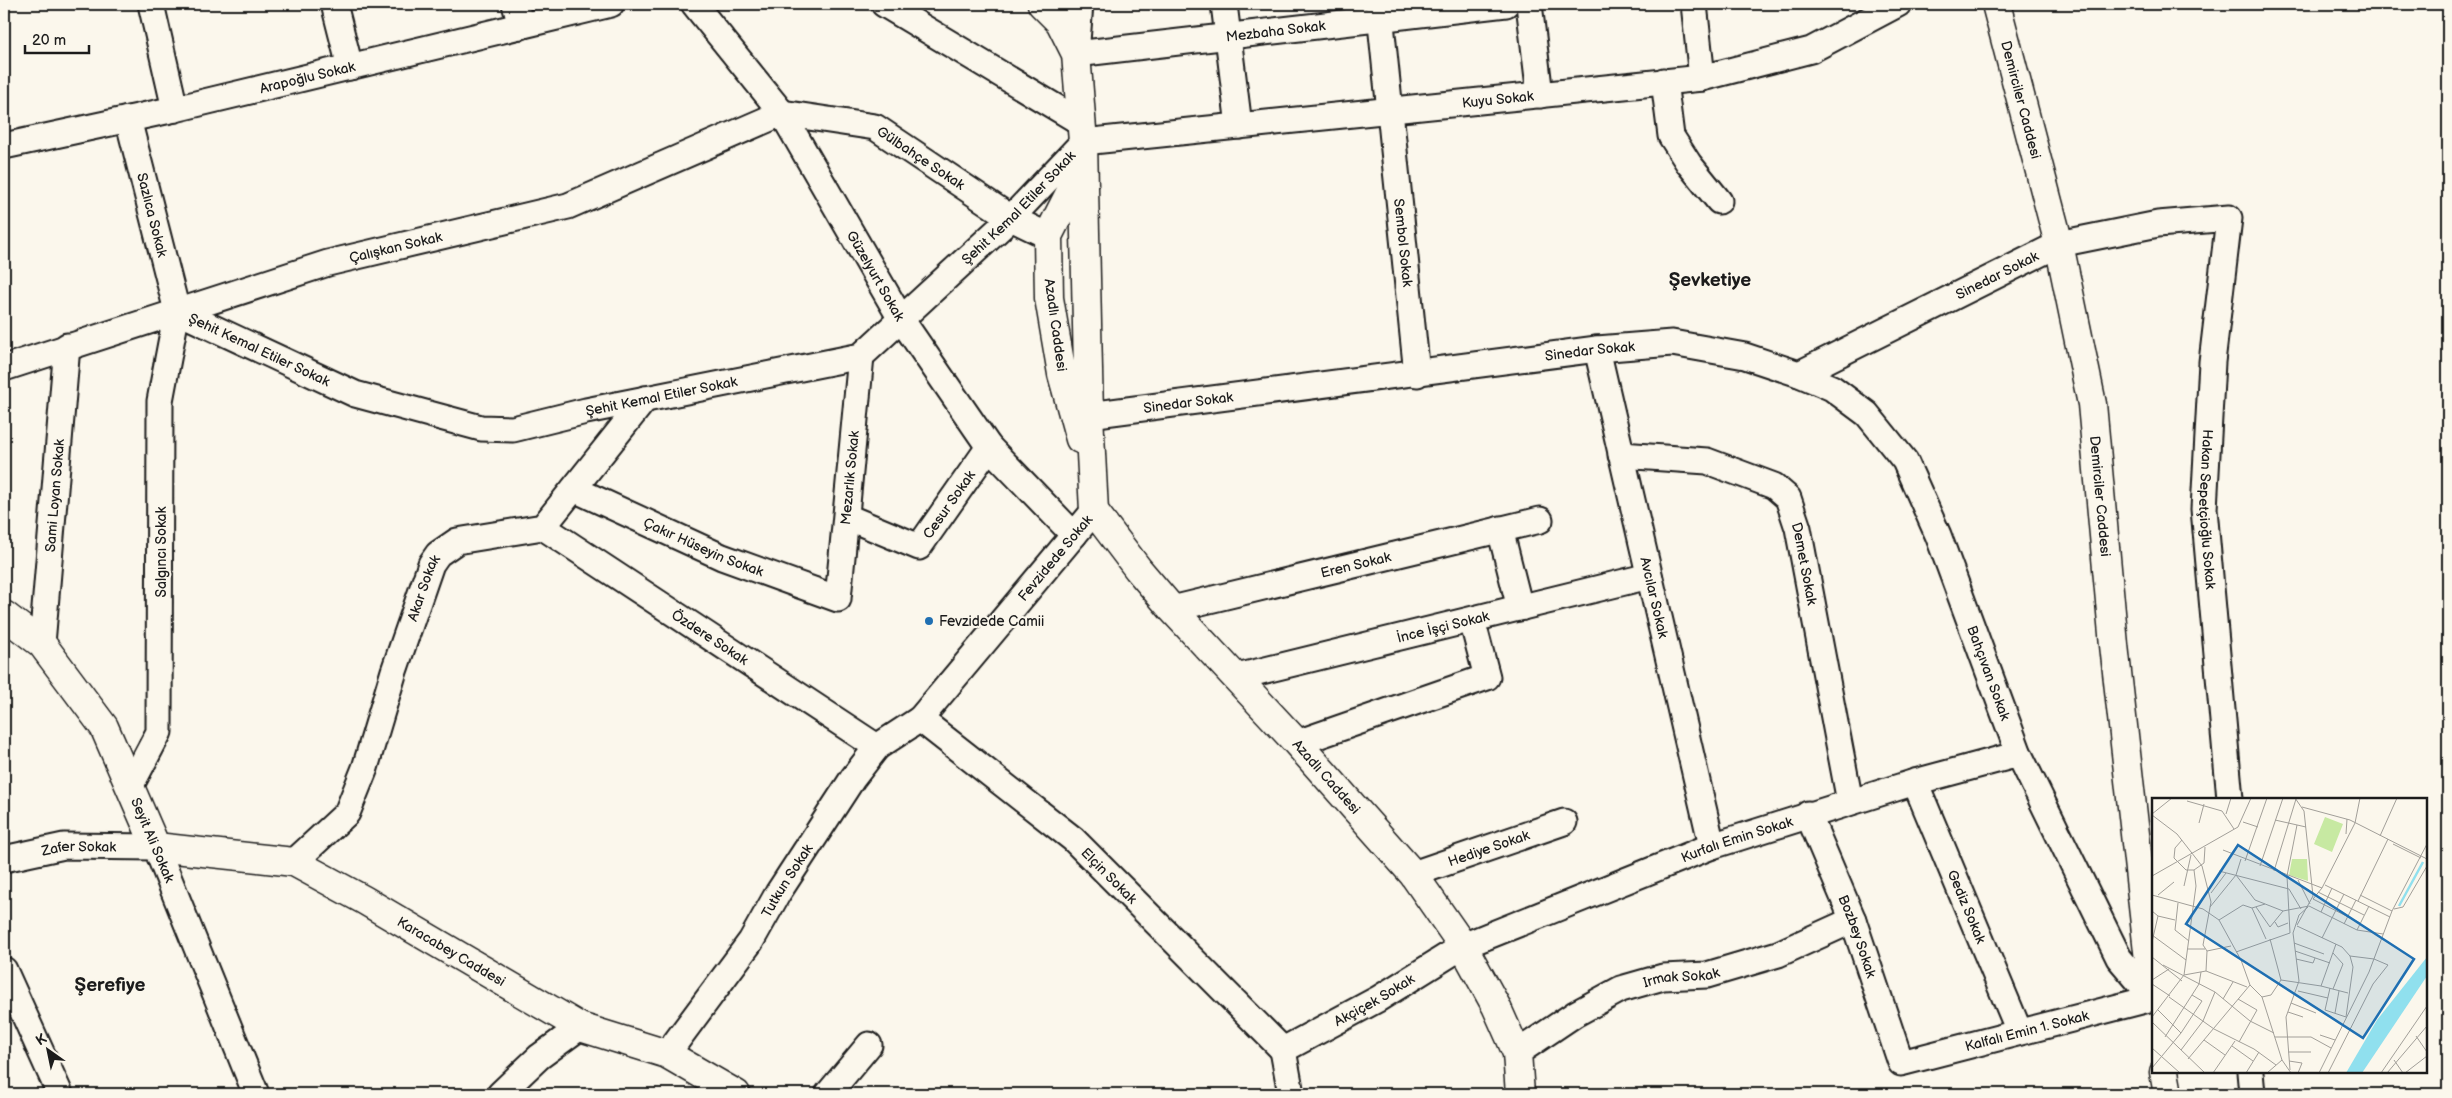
<svg xmlns="http://www.w3.org/2000/svg" width="2452" height="1098" viewBox="0 0 2452 1098" font-family="'Balsamiq Sans',sans-serif">
<style>
.lines{fill:none;stroke-linecap:round;stroke-linejoin:round}
.street-casing{stroke:#1c1c1c;stroke-width:29}
.secondary-casing{stroke:#1c1c1c;stroke-width:31}
.street{stroke:#fbf7ec;stroke-width:25}
.secondary{stroke:#fbf7ec;stroke-width:28}
.poi-dot{fill:#1f6fb2;stroke:#fbf7ec;stroke-width:2}
.labels{text-anchor:middle;stroke-width:4;stroke-linejoin:round;paint-order:stroke}
.street-label{font-size:14px;fill:#1c1c1c;stroke:#fbf7ec}
.poi-label{font-size:14px;fill:#1c1c1c;stroke:#fbf7ec;text-anchor:start}
.district-label{font-size:19px;font-weight:bold;fill:#1c1c1c;stroke:#fbf7ec}
.inset-river{fill:none;stroke:#90e0ee;stroke-width:2.5}
.inset-road{fill:none;stroke:#a29f99;stroke-width:1}
.view{fill:#1f6fb2;fill-opacity:0.15;stroke:#1f6fb2;stroke-width:2.5}
.inset-edge{fill:none;stroke:#1c1c1c;stroke-width:2.5}
</style>
<rect width="100%" height="100%" fill="#fbf7ec"/>
<filter id="ink" filterUnits="userSpaceOnUse"><feTurbulence type="fractalNoise" baseFrequency=".02" numOctaves="2"/><feDisplacementMap in="SourceGraphic" scale="10" xChannelSelector="R" yChannelSelector="G"/><feConvolveMatrix kernelMatrix="1 2 1 2 8 2 1 2 1" color-interpolation-filters="sRGB"/></filter>
<g filter="url(#ink)">
<g class="lines">
<!-- street casing -->
<g class="street-casing">
<g id="street">
<path d="M 151,4 L 175,109"/>
<path d="M 334,4 L 350,67"/>
<path d="M 515,4 L 521,26"/>
<path id="s1" d="M 694,4 L 782,113 L 901,319 L 989,447 L 1074,535"/>
<path d="M 884,4 L 1082,123"/>
<path id="s2" d="M 1080,4 L 1076,54 L 1506,4"/>
<path d="M 1224,4 L 1239,126"/>
<path id="s3" d="M 1379,4 L 1417,374"/>
<path d="M 1529,4 L 1540,95"/>
<path d="M 1694,4 L 1702,78"/>
<path d="M 1664,81 L 1671,136 L 1689,164 L 1719,201"/>
<path id="s4" d="M 128,119 L 177,311 L 160,401 L 159,732 L 130,787"/>
<path id="s5" d="M 4,146 L 175,109 L 611,4"/>
<path id="s6" d="M 177,311 L 355,394 L 481,428 L 513,429 L 586,411 L 861,356 L 1011,218 L 1083,142 L 1702,78 L 1811,50 L 1898,4"/>
<path id="s7" d="M 1597,349 L 1712,846"/>
<path id="s8" d="M 4,368 L 328,263 L 568,206 L 782,113 L 875,127 L 1011,218 L 1048,236"/>
<path id="s9" d="M 1799,374 L 1832,388 L 1867,414 L 1905,461 L 1938,535 L 2019,754 L 2119,958 L 2153,998"/>
<path id="s10" d="M 1089,415 L 1597,349 L 1672,343 L 1745,356 L 1799,374 L 2059,244 L 2158,224 L 2229,218 L 2212,362 L 2204,509 L 2230,799"/>
<path id="s11" d="M 1621,455 L 1707,461 L 1774,486 L 1788,498 L 1798,528 L 1850,802"/>
<path id="s12" d="M 574,489 L 722,557 L 838,599 L 861,356"/>
<path id="s13" d="M 847,517 L 919,547 L 989,447"/>
<path id="s14" d="M 543,527 L 877,747"/>
<path d="M 1500,529 L 1520,608"/>
<path id="s15" d="M 1172,609 L 1540,520"/>
<path id="s16" d="M 42,644 L 67,346"/>
<path id="s17" d="M 1237,677 L 1649,576"/>
<path id="s18" d="M 920,719 L 1073,839 L 1283,1050"/>
<path d="M 1297,743 L 1487,677 L 1472,620"/>
<path id="s19" d="M 1915,782 L 2019,1031"/>
<path id="s20" d="M 1808,814 L 1853,920 L 1901,1063 L 2153,998"/>
<path id="s21" d="M 4,859 L 64,846 L 156,847 L 256,1094"/>
<path id="s22" d="M 294,862 L 347,813 L 365,768 L 394,671 L 431,564 L 438,554 L 457,541 L 543,527 L 645,399"/>
<path id="s23" d="M 1413,874 L 1564,822"/>
<path d="M 4,970 L 60,1094"/>
<path id="s24" d="M 1283,1050 L 1378,999 L 1463,946 L 1712,846 L 1915,782 L 2019,754"/>
<path d="M 1283,1050 L 1291,1094"/>
<path id="s25" d="M 1517,1053 L 1575,1014 L 1621,989 L 1663,977 L 1707,975 L 1778,954 L 1853,920"/>
<path id="s26" d="M 667,1054 L 751,941 L 778,893 L 853,778 L 877,747 L 920,719 L 1094,511"/>
<path d="M 2250,1072 L 2252,1094"/>
<path d="M 500,1094 L 539,1057 L 580,1027"/>
<path d="M 828,1094 L 869,1045"/>
</g>
</g>
<!-- secondary casing -->
<g class="secondary-casing">
<g id="secondary">
<path id="s27" d="M 1042,4 L 1060,22 L 1076,54 L 1083,142 L 1089,415 L 1094,511 L 1138,569 L 1172,609 L 1297,743 L 1413,874 L 1463,946 L 1496,1006 L 1517,1053 L 1520,1094"/>
<path id="s28" d="M 1996,4 L 2059,244 L 2092,404 L 2114,645 L 2153,996"/>
<path d="M 1080,439 L 1062,374 L 1049,298 L 1048,236 L 1082,169"/>
<path id="s29" d="M 4,615 L 42,644 L 104,727 L 156,847 L 294,862 L 364,900 L 580,1027 L 667,1054 L 736,1094"/>
<path d="M 2164,1072 L 2168,1094"/>
</g>
</g>
<!-- street -->
<use href="#street" class="street"/>
<!-- secondary -->
<use href="#secondary" class="secondary"/>
</g>
</g>
<!-- markers -->
<circle class="poi-dot" cx="929" cy="621" r="5"/>
<g class="labels">
<!-- street labels -->
<g class="street-label">
<text dy="5" stroke="none"><textPath href="#s2" startOffset="251">Mezbaha Sokak</textPath></text>
<text dy="5" stroke="none"><textPath href="#s5" startOffset="311">Arapoğlu Sokak</textPath></text>
<text dy="5" stroke="none"><textPath href="#s6" startOffset="1440">Kuyu Sokak</textPath></text>
<text dy="5" stroke="none"><textPath href="#s28" startOffset="99">Demirciler Caddesi</textPath></text>
<text dy="5" stroke="none"><textPath href="#s8" startOffset="970">Gülbahçe Sokak</textPath></text>
<text dy="5" stroke="none"><textPath href="#s6" startOffset="931">Şehit Kemal Etiler Sokak</textPath></text>
<text dy="5" stroke="none"><textPath href="#s4" startOffset="99">Sazlıca Sokak</textPath></text>
<text dy="5" stroke="none"><textPath href="#s3" startOffset="240">Sembol Sokak</textPath></text>
<text dy="5" stroke="none"><textPath href="#s8" startOffset="410">Çalışkan Sokak</textPath></text>
<text dy="5" stroke="none"><textPath href="#s1" startOffset="328">Güzelyurt Sokak</textPath></text>
<text dy="5" stroke="none"><textPath href="#s10" startOffset="940">Sinedar Sokak</textPath></text>
<text transform="translate(1056 325) rotate(82)" y="5">Azadlı Caddesi</text>
<text dy="5" stroke="none"><textPath href="#s6" startOffset="91">Şehit Kemal Etiler Sokak</textPath></text>
<text dy="5" stroke="none"><textPath href="#s10" startOffset="505">Sinedar Sokak</textPath></text>
<text dy="5" stroke="none"><textPath href="#s6" startOffset="511">Şehit Kemal Etiler Sokak</textPath></text>
<text dy="5" stroke="none"><textPath href="#s10" startOffset="100">Sinedar Sokak</textPath></text>
<text dy="5" stroke="none"><textPath href="#s12" startOffset="408">Mezarlık Sokak</textPath></text>
<text dy="5" stroke="none"><textPath href="#s16" startOffset="149">Sami Loyan Sokak</textPath></text>
<text dy="5" stroke="none"><textPath href="#s28" startOffset="504">Demirciler Caddesi</textPath></text>
<text dy="5" stroke="none"><textPath href="#s13" startOffset="130">Cesur Sokak</textPath></text>
<text dy="5" stroke="none"><textPath href="#s10" startOffset="1474">Hakan Sepetçioğlu Sokak</textPath></text>
<text dy="5" stroke="none"><textPath href="#s12" startOffset="142">Çakır Hüseyin Sokak</textPath></text>
<text transform="translate(161 552) rotate(-90)" y="5">Salgıncı Sokak</text>
<text dy="5" stroke="none"><textPath href="#s26" startOffset="634">Fevzidede Sokak</textPath></text>
<text dy="5" stroke="none"><textPath href="#s11" startOffset="244">Demet Sokak</textPath></text>
<text dy="5" stroke="none"><textPath href="#s15" startOffset="189">Eren Sokak</textPath></text>
<text dy="5" stroke="none"><textPath href="#s22" startOffset="310">Akar Sokak</textPath></text>
<text dy="5" stroke="none"><textPath href="#s7" startOffset="255">Avcılar Sokak</textPath></text>
<text dy="5" stroke="none"><textPath href="#s17" startOffset="212">İnce İşçi Sokak</textPath></text>
<text dy="5" stroke="none"><textPath href="#s14" startOffset="200">Özdere Sokak</textPath></text>
<text dy="5" stroke="none"><textPath href="#s9" startOffset="368">Bahçıvan Sokak</textPath></text>
<text dy="5" stroke="none"><textPath href="#s27" startOffset="872">Azadlı Caddesi</textPath></text>
<text dy="5" stroke="none"><textPath href="#s24" startOffset="502">Kurfalı Emin Sokak</textPath></text>
<text transform="translate(153 840) rotate(67)" y="5">Seyit Ali Sokak</text>
<text dy="5" stroke="none"><textPath href="#s23" startOffset="80">Hediye Sokak</textPath></text>
<text dy="5" stroke="none"><textPath href="#s21" startOffset="76">Zafer Sokak</textPath></text>
<text dy="5" stroke="none"><textPath href="#s18" startOffset="246">Elçin Sokak</textPath></text>
<text dy="5" stroke="none"><textPath href="#s26" startOffset="211">Tutkun Sokak</textPath></text>
<text dy="5" stroke="none"><textPath href="#s19" startOffset="135">Gediz Sokak</textPath></text>
<text dy="5" stroke="none"><textPath href="#s20" startOffset="132">Bozbey Sokak</textPath></text>
<text dy="5" stroke="none"><textPath href="#s29" startOffset="602">Karacabey Caddesi</textPath></text>
<text dy="5" stroke="none"><textPath href="#s25" startOffset="184">Irmak Sokak</textPath></text>
<text dy="5" stroke="none"><textPath href="#s24" startOffset="104">Akçiçek Sokak</textPath></text>
<text dy="5" stroke="none"><textPath href="#s20" startOffset="396">Kalfalı Emin 1. Sokak</textPath></text>
</g>
<!-- poi labels -->
<g class="poi-label">
<text x="939" y="626">Fevzidede Camii</text>
</g>
<!-- district labels -->
<g class="district-label">
<text x="1710" y="286">Şevketiye</text>
<text x="110" y="991">Şerefiye</text>
</g>
</g>
<!-- overview -->
<g transform="translate(2152 798)">
<rect width="275" height="275" fill="#fbf7ec"/>
<path d="M 173,19 L 191,26 L 180,54 L 162,46 ZM 140,61 L 155,61 L 156,83 L 137,77 Z" fill="#c7e9a2"/>
<path d="M 275,159 L 275,178 L 210,275 L 194,275 L 225,222 Z" fill="#90e0ee"/>
<path class="inset-river" d="M 247,108 L 271,64"/>
<path class="inset-road" d="M 143,0 L 152,13 L 161,98 L 145,127M 35,3 L 70,13 L 82,31M 150,9 L 198,22 L 275,61M 0,16 L 20,0M 74,16 L 79,0M 0,17 L 25,36 L 50,68 L 59,104 L 51,147 L 55,153 L 54,173M 123,22 L 154,29M 91,24 L 106,29M 47,25 L 52,6M 194,36 L 195,21M 228,38 L 245,0M 30,42 L 23,50 L 22,60 L 34,72 L 42,72 L 52,65 L 53,49M 241,46 L 269,60M 71,52 L 170,90 L 203,25 L 208,0M 93,63 L 115,0M 108,68 L 131,0M 67,73 L 137,91 L 149,111M 122,73 L 144,1M 84,77 L 103,102 L 131,113 L 157,108 L 205,132 L 231,136M 0,78 L 86,29 L 99,0M 146,82 L 158,106M 173,87 L 238,119M 32,88 L 39,57M 170,90 L 161,101 L 208,125M 166,94 L 212,117M 59,95 L 74,75M 0,97 L 51,111 L 67,122 L 89,162 L 98,187 L 110,199 L 130,262 L 139,275M 6,97 L 22,84M 208,97 L 240,113M 206,103 L 236,41M 26,105 L 23,132 L 37,143M 58,109 L 84,77 L 89,61M 104,109 L 118,129 L 131,113M 100,110 L 114,141M 242,111 L 251,109 L 275,68M 0,113 L 6,118 L 0,144M 169,114 L 180,90M 6,118 L 23,122M 67,122 L 91,107 L 100,110 L 113,106M 123,124 L 126,129 L 136,125M 192,126 L 204,102M 145,128 L 190,149 L 198,158 L 222,161 L 236,167 L 221,186 L 176,275M 205,132 L 217,108M 138,135 L 135,78 L 145,27M 0,137 L 34,162M 170,140 L 192,96M 118,141 L 129,182M 142,145 L 172,156M 35,151 L 53,151M 55,153 L 79,148M 143,153 L 178,165M 84,154 L 138,135M 181,155 L 191,166 L 181,191M 0,159 L 30,183M 144,161 L 161,165 L 163,160M 11,167 L 63,194 L 98,223 L 122,235M 32,177 L 54,173 L 95,189M 0,182 L 17,171M 129,182 L 169,188 L 196,195M 0,186 L 18,198M 169,188 L 184,146M 178,190 L 173,212 L 194,219 L 201,169 L 198,158M 146,193 L 176,200M 17,199 L 62,231 L 102,251 L 124,267M 110,199 L 119,197 L 129,182M 71,201 L 81,184M 86,201 L 105,212 L 87,244M 139,205 L 164,215M 6,212 L 29,235M 136,214 L 151,219M 183,215 L 187,193M 0,219 L 32,177 L 44,88 L 42,72M 0,224 L 53,275M 168,237 L 183,242M 264,238 L 275,254M 13,239 L 47,186 L 49,174M 123,239 L 159,239 L 179,250M 52,242 L 73,257M 80,248 L 101,263M 0,250 L 28,275M 29,252 L 51,223 L 63,194M 136,254 L 159,254M 36,261 L 98,187M 242,262 L 251,275M 137,263 L 150,265 L 146,275M 0,270 L 29,235 L 50,203 L 40,197M 138,272 L 134,219 L 147,183 L 141,135 L 147,117 L 156,109M 61,275 L 83,243M 94,275 L 107,254M 115,275 L 130,262M 167,275 L 217,174 L 240,113 L 275,46M 229,275 L 275,208M 235,275 L 275,228M 253,275 L 275,258"/>
<path class="view" d="M 86,47 L 262,161 L 211,240 L 34,126 Z"/>
<rect width="275" height="275" class="inset-edge"/>
</g>
<!-- margin -->
<rect width="2452" height="1098" fill="none" stroke="#fbf7ec" stroke-width="20"/>
<rect x="10" y="10" width="2432" height="1078" fill="none" stroke="#1c1c1c" stroke-width="2" filter="url(#ink)"/>
<!-- north arrow -->
<g transform="translate(48 1050) rotate(327)" stroke="#fbf7ec" stroke-width="4" paint-order="stroke">
<path d="M0-4L9 19L0 12L-9 19Z" fill="#1c1c1c"/>
<text y="-8" font-size="14" font-weight="bold" text-anchor="middle" fill="#1c1c1c">K</text>
</g>
<!-- scale -->
<path d="M25 45v8h64v-8" fill="none" stroke="#1c1c1c" stroke-width="2.5"/>
<text x="32" y="45" font-size="15" fill="#1c1c1c" stroke="#fbf7ec" stroke-width="4" paint-order="stroke">20 m</text>
</svg>
